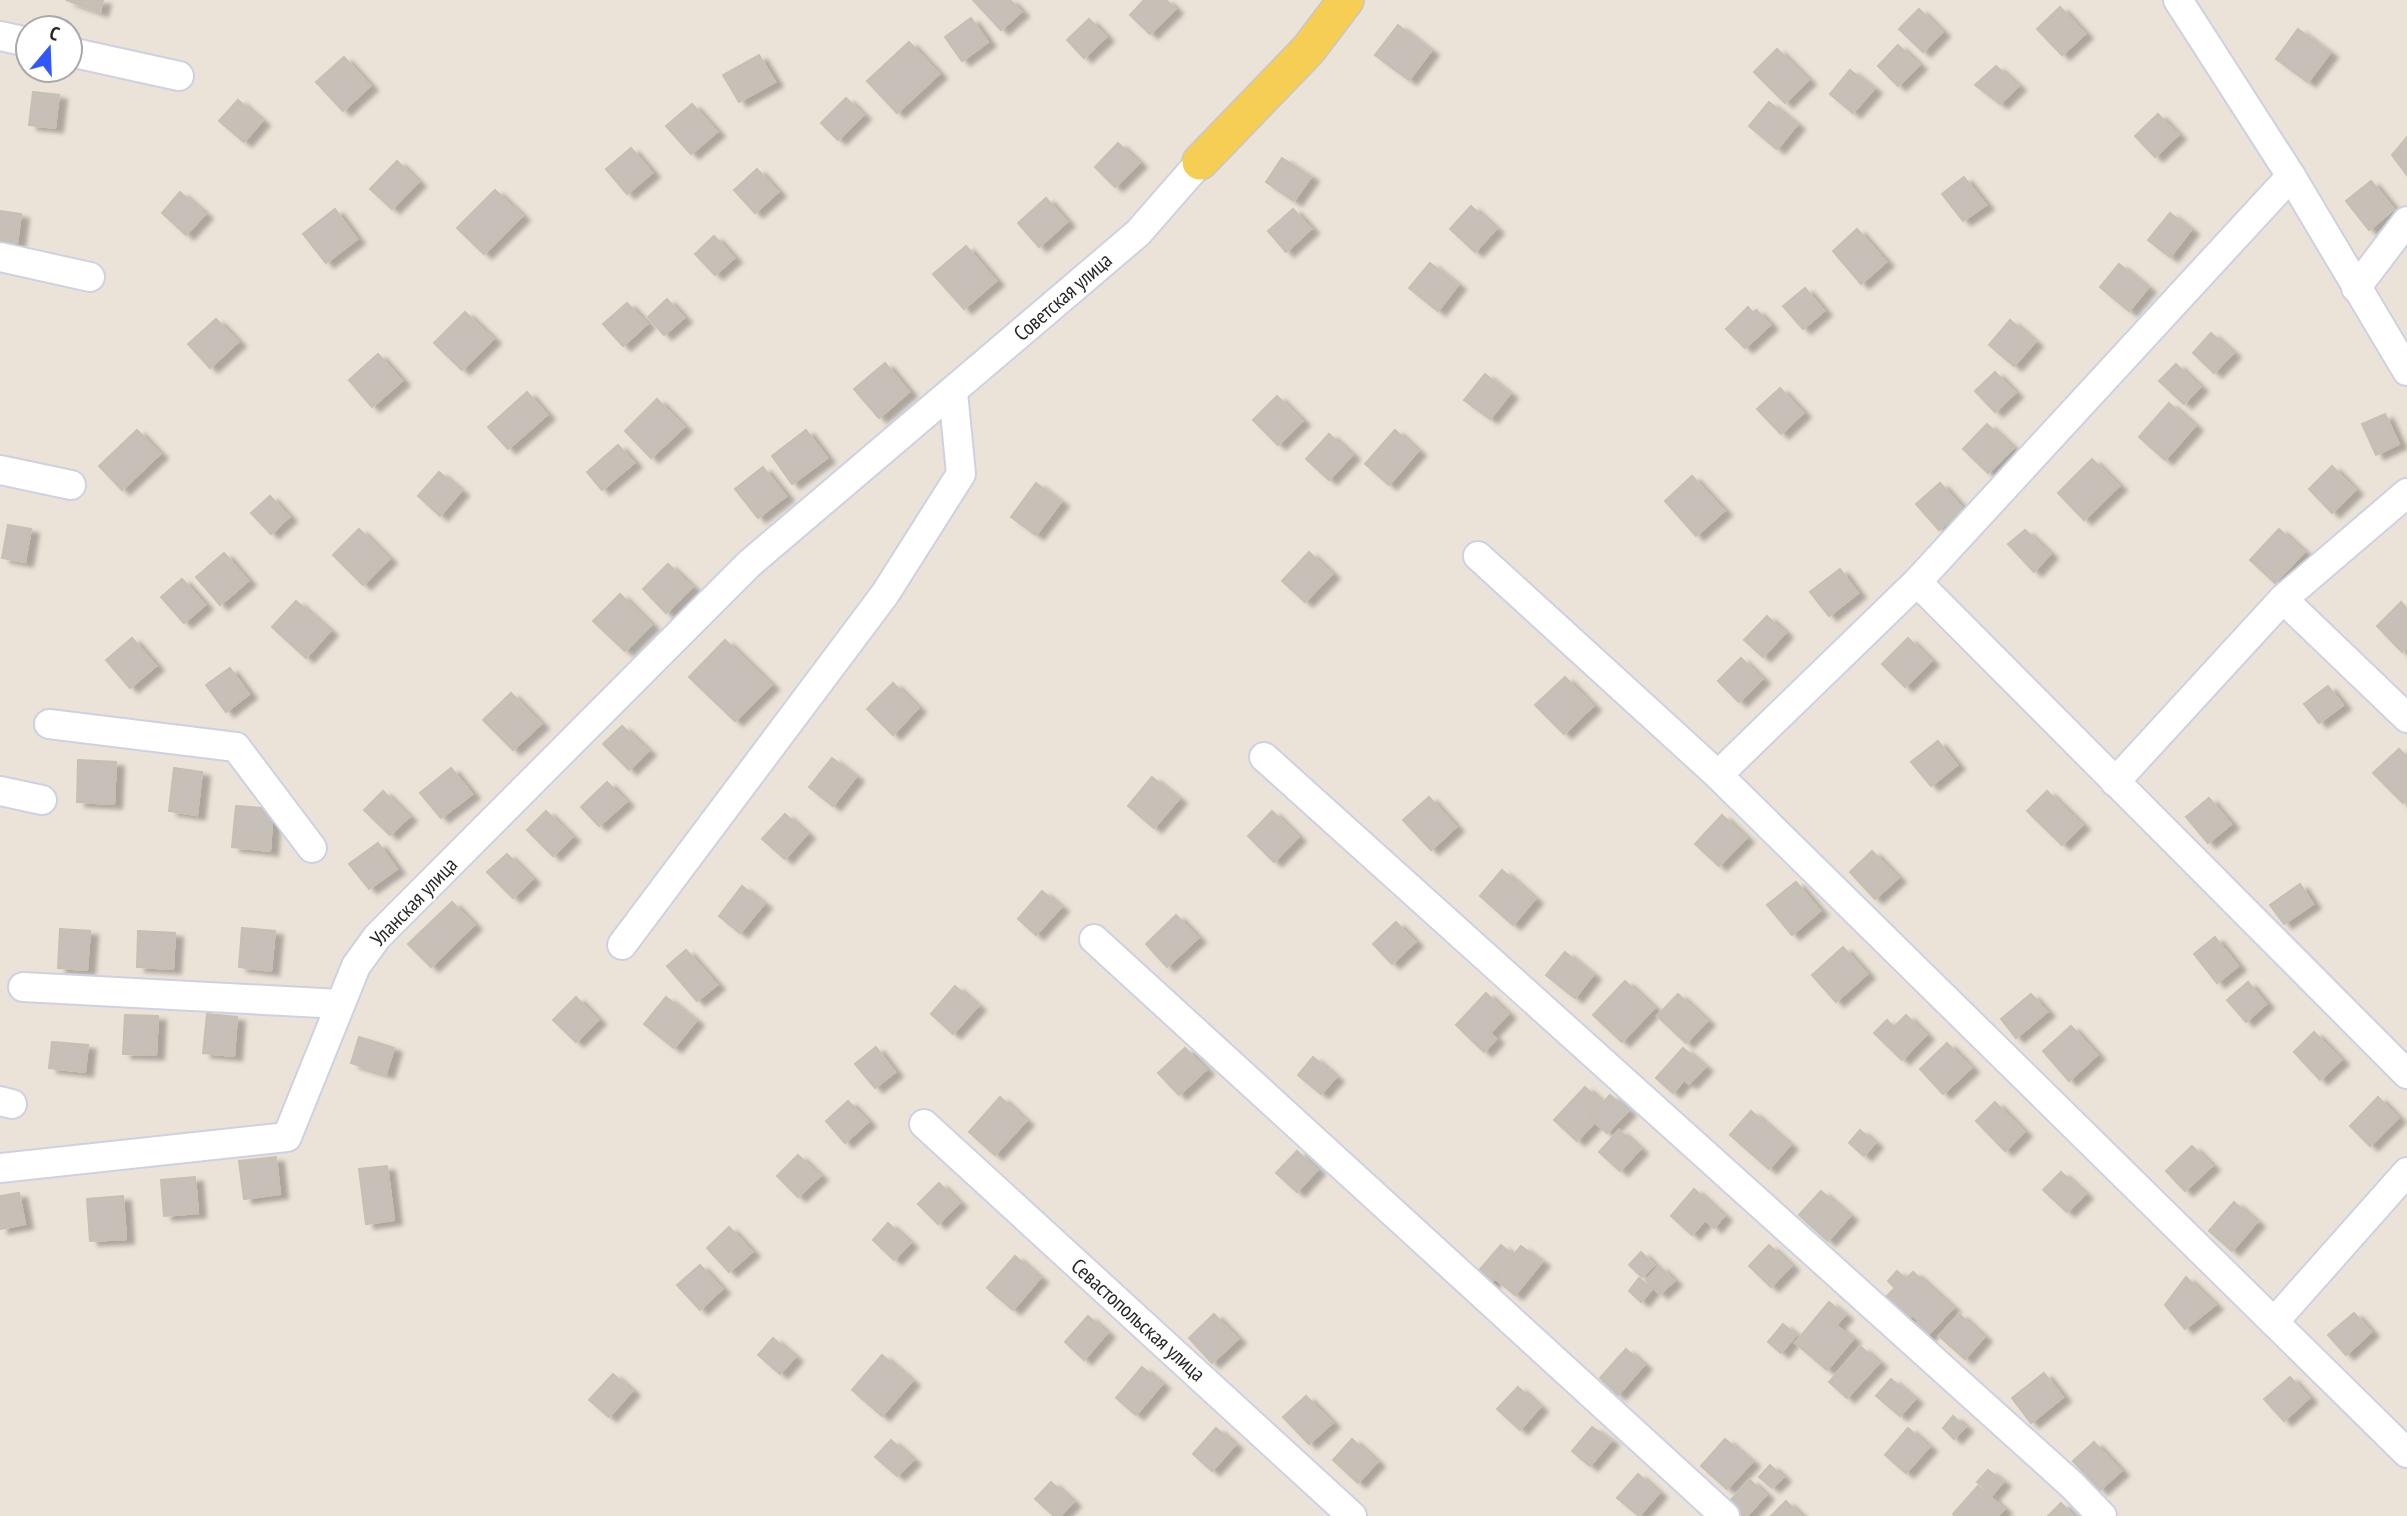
<svg xmlns="http://www.w3.org/2000/svg" width="2407" height="1516" viewBox="0 0 2407 1516" font-family="'PT Sans Narrow',sans-serif">
<style>
.building{fill:#c6c0b8;stroke:#c6bfb2;stroke-width:2;filter:url(#shadow)}
.lines{fill:none;stroke-linecap:round;stroke-linejoin:round}
.minor-casing{stroke:#cdd1e1;stroke-width:32}
.major-casing{stroke:#c7c7c7;stroke-width:38}
.minor{stroke:#fff;stroke-width:28}
.major{stroke:#f5ce53;stroke-width:35}
.labels{text-anchor:middle;stroke-width:5;stroke-linejoin:round;paint-order:stroke}
.street-label{font-size:21px;fill:#272727;stroke:#fff}
</style>
<defs>
<filter id="shadow"><feDropShadow dx="8" dy="4.5" stdDeviation="2" flood-color="#0004"/></filter>
</defs>
<rect width="100%" height="100%" fill="#ebe3d8"/>
<!-- building -->
<g class="building">
<path d="M 66,0 L 103,0 L 100,12 Z"/>
<path d="M 973,0 L 1010,0 L 1021,12 L 1001,30 Z"/>
<path d="M 1144,0 L 1166,0 L 1175,9 L 1150,34 L 1130,15 Z"/>
<path d="M 2060,7 L 2085,34 L 2062,55 L 2037,29 Z"/>
<path d="M 1919,9 L 1942,32 L 1923,52 L 1899,29 Z"/>
<path d="M 971,18 L 988,42 L 962,61 L 945,37 Z"/>
<path d="M 1089,19 L 1106,37 L 1084,58 L 1067,40 Z"/>
<path d="M 1398,25 L 1431,51 L 1409,80 L 1375,55 Z"/>
<path d="M 2298,29 L 2330,53 L 2308,82 L 2276,59 Z"/>
<path d="M 909,42 L 939,74 L 897,113 L 867,81 Z"/>
<path d="M 1898,45 L 1919,65 L 1898,86 L 1878,66 Z"/>
<path d="M 1777,49 L 1808,80 L 1785,103 L 1754,72 Z"/>
<path d="M 759,55 L 775,82 L 739,102 L 723,75 Z"/>
<path d="M 344,57 L 370,86 L 343,111 L 316,82 Z"/>
<path d="M 1996,66 L 2018,86 L 2000,104 L 1975,85 Z"/>
<path d="M 1850,70 L 1874,89 L 1853,113 L 1830,94 Z"/>
<path d="M 33,92 L 59,95 L 55,128 L 29,125 Z"/>
<path d="M 846,98 L 863,115 L 838,140 L 821,123 Z"/>
<path d="M 238,100 L 262,121 L 244,142 L 219,121 Z"/>
<path d="M 1769,102 L 1797,125 L 1777,149 L 1749,126 Z"/>
<path d="M 692,104 L 717,132 L 691,154 L 666,126 Z"/>
<path d="M 2158,114 L 2178,135 L 2155,157 L 2135,136 Z"/>
<path d="M 2407,137 L 2407,175 L 2392,155 Z"/>
<path d="M 1118,143 L 1139,163 L 1115,187 L 1095,167 Z"/>
<path d="M 631,148 L 652,173 L 627,194 L 606,169 Z"/>
<path d="M 1282,158 L 1311,177 L 1294,201 L 1266,182 Z"/>
<path d="M 397,161 L 418,182 L 392,209 L 370,189 Z"/>
<path d="M 757,169 L 778,192 L 755,213 L 734,190 Z"/>
<path d="M 1964,177 L 1986,205 L 1963,221 L 1942,194 Z"/>
<path d="M 2371,181 L 2394,209 L 2369,230 L 2346,201 Z"/>
<path d="M 495,190 L 522,216 L 484,254 L 457,228 Z"/>
<path d="M 180,192 L 205,214 L 186,235 L 162,213 Z"/>
<path d="M 1046,198 L 1067,222 L 1039,247 L 1018,223 Z"/>
<path d="M 1471,206 L 1496,229 L 1475,252 L 1450,229 Z"/>
<path d="M 335,209 L 357,239 L 326,263 L 303,234 Z"/>
<path d="M 1293,209 L 1311,229 L 1286,252 L 1268,231 Z"/>
<path d="M 0,211 L 21,214 L 17,243 L 0,241 Z"/>
<path d="M 2170,213 L 2191,230 L 2170,257 L 2148,240 Z"/>
<path d="M 1857,229 L 1886,262 L 1861,284 L 1833,251 Z"/>
<path d="M 714,236 L 734,258 L 715,275 L 695,254 Z"/>
<path d="M 966,246 L 996,281 L 964,309 L 933,274 Z"/>
<path d="M 1430,263 L 1458,285 L 1438,311 L 1409,288 Z"/>
<path d="M 2119,264 L 2148,288 L 2129,311 L 2100,287 Z"/>
<path d="M 1805,288 L 1824,311 L 1803,329 L 1783,306 Z"/>
<path d="M 667,299 L 684,318 L 664,335 L 648,317 Z"/>
<path d="M 627,303 L 647,324 L 623,346 L 603,324 Z"/>
<path d="M 1748,307 L 1753,313 L 1756,310 L 1770,325 L 1745,348 L 1726,329 Z"/>
<path d="M 465,312 L 493,339 L 462,370 L 434,343 Z"/>
<path d="M 216,319 L 238,342 L 210,368 L 188,344 Z"/>
<path d="M 2010,320 L 2035,342 L 2014,366 L 1989,345 Z"/>
<path d="M 2211,333 L 2233,353 L 2214,373 L 2193,353 Z"/>
<path d="M 378,354 L 402,381 L 372,407 L 349,380 Z"/>
<path d="M 885,363 L 909,392 L 879,418 L 854,389 Z"/>
<path d="M 2176,364 L 2200,387 L 2184,404 L 2159,381 Z"/>
<path d="M 1995,372 L 2015,393 L 1995,412 L 1975,391 Z"/>
<path d="M 1485,374 L 1510,394 L 1490,419 L 1464,400 Z"/>
<path d="M 1780,388 L 1803,413 L 1781,434 L 1757,409 Z"/>
<path d="M 527,392 L 547,415 L 508,449 L 488,427 Z"/>
<path d="M 1277,396 L 1302,421 L 1278,445 L 1253,420 Z"/>
<path d="M 657,399 L 684,427 L 651,458 L 625,431 Z"/>
<path d="M 2169,403 L 2195,426 L 2165,460 L 2139,437 Z"/>
<path d="M 2385,414 L 2399,444 L 2376,455 L 2362,424 Z"/>
<path d="M 1987,424 L 2013,448 L 1988,473 L 1963,449 Z"/>
<path d="M 137,430 L 160,454 L 122,490 L 99,466 Z"/>
<path d="M 806,430 L 827,458 L 792,484 L 772,456 Z"/>
<path d="M 1395,430 L 1418,451 L 1389,485 L 1365,464 Z"/>
<path d="M 1329,434 L 1352,455 L 1329,480 L 1306,459 Z"/>
<path d="M 618,445 L 634,463 L 602,490 L 587,472 Z"/>
<path d="M 2092,459 L 2119,486 L 2084,520 L 2058,493 Z"/>
<path d="M 2332,466 L 2355,490 L 2332,513 L 2309,489 Z"/>
<path d="M 763,467 L 786,496 L 758,518 L 735,489 Z"/>
<path d="M 439,472 L 461,491 L 440,516 L 418,496 Z"/>
<path d="M 1692,476 L 1724,511 L 1696,536 L 1665,501 Z"/>
<path d="M 1036,483 L 1061,502 L 1036,535 L 1011,517 Z"/>
<path d="M 1940,483 L 1963,509 L 1939,530 L 1916,504 Z"/>
<path d="M 270,496 L 289,517 L 271,534 L 251,513 Z"/>
<path d="M 8,525 L 31,529 L 25,562 L 2,558 Z"/>
<path d="M 359,529 L 389,559 L 363,585 L 333,555 Z"/>
<path d="M 2279,529 L 2304,552 L 2275,583 L 2250,560 Z"/>
<path d="M 2025,530 L 2050,554 L 2034,572 L 2008,544 Z"/>
<path d="M 1309,552 L 1332,574 L 1305,602 L 1282,581 Z"/>
<path d="M 224,553 L 248,581 L 220,605 L 196,577 Z"/>
<path d="M 668,564 L 692,587 L 666,613 L 643,589 Z"/>
<path d="M 1840,569 L 1858,593 L 1829,616 L 1810,592 Z"/>
<path d="M 182,579 L 205,605 L 184,623 L 161,597 Z"/>
<path d="M 620,594 L 651,625 L 625,651 L 593,621 Z"/>
<path d="M 296,601 L 330,631 L 306,658 L 272,627 Z"/>
<path d="M 2401,602 L 2407,609 L 2407,647 L 2402,652 L 2377,626 Z"/>
<path d="M 1767,616 L 1785,633 L 1763,657 L 1744,640 Z"/>
<path d="M 132,638 L 156,666 L 130,688 L 106,660 Z"/>
<path d="M 1908,638 L 1931,661 L 1905,687 L 1882,664 Z"/>
<path d="M 725,640 L 771,685 L 735,721 L 689,677 Z"/>
<path d="M 1741,658 L 1762,679 L 1739,702 L 1718,681 Z"/>
<path d="M 230,668 L 249,694 L 226,712 L 206,685 Z"/>
<path d="M 1565,677 L 1593,706 L 1564,734 L 1535,705 Z"/>
<path d="M 893,683 L 918,708 L 893,735 L 867,709 Z"/>
<path d="M 2328,686 L 2343,705 L 2319,723 L 2304,704 Z"/>
<path d="M 511,693 L 541,724 L 513,750 L 483,720 Z"/>
<path d="M 622,726 L 648,751 L 629,770 L 603,744 Z"/>
<path d="M 1938,741 L 1957,765 L 1931,786 L 1911,762 Z"/>
<path d="M 2399,749 L 2407,757 L 2407,799 L 2403,803 L 2373,773 Z"/>
<path d="M 832,758 L 856,777 L 833,806 L 809,787 Z"/>
<path d="M 78,760 L 116,762 L 114,804 L 77,802 Z"/>
<path d="M 174,768 L 202,772 L 197,815 L 169,811 Z"/>
<path d="M 451,768 L 472,794 L 441,818 L 420,793 Z"/>
<path d="M 1152,777 L 1179,799 L 1154,828 L 1128,806 Z"/>
<path d="M 607,782 L 626,802 L 599,826 L 581,807 Z"/>
<path d="M 383,791 L 409,817 L 390,835 L 364,810 Z"/>
<path d="M 2047,791 L 2082,825 L 2062,845 L 2027,811 Z"/>
<path d="M 1429,797 L 1456,827 L 1431,850 L 1403,820 Z"/>
<path d="M 2209,798 L 2231,824 L 2208,843 L 2186,817 Z"/>
<path d="M 236,806 L 273,809 L 270,851 L 232,847 Z"/>
<path d="M 546,811 L 572,837 L 553,856 L 527,830 Z"/>
<path d="M 1272,811 L 1298,837 L 1274,862 L 1248,836 Z"/>
<path d="M 785,814 L 807,834 L 785,859 L 762,839 Z"/>
<path d="M 1722,815 L 1746,838 L 1719,866 L 1695,844 Z"/>
<path d="M 378,843 L 397,869 L 369,889 L 349,864 Z"/>
<path d="M 1872,851 L 1898,878 L 1875,899 L 1850,872 Z"/>
<path d="M 507,854 L 532,879 L 513,898 L 487,872 Z"/>
<path d="M 1502,870 L 1535,899 L 1513,925 L 1480,896 Z"/>
<path d="M 1796,882 L 1820,911 L 1792,935 L 1767,905 Z"/>
<path d="M 2300,884 L 2313,904 L 2284,924 L 2270,905 Z"/>
<path d="M 742,886 L 764,904 L 740,933 L 719,916 Z"/>
<path d="M 1042,891 L 1061,907 L 1036,935 L 1018,919 Z"/>
<path d="M 452,902 L 474,925 L 431,967 L 408,944 Z"/>
<path d="M 1176,915 L 1198,938 L 1167,967 L 1146,944 Z"/>
<path d="M 1396,922 L 1415,942 L 1392,964 L 1373,944 Z"/>
<path d="M 242,928 L 275,931 L 271,971 L 239,967 Z"/>
<path d="M 60,929 L 90,931 L 87,970 L 58,968 Z"/>
<path d="M 138,931 L 175,933 L 173,969 L 137,967 Z"/>
<path d="M 2215,937 L 2238,966 L 2217,983 L 2194,954 Z"/>
<path d="M 1843,947 L 1867,974 L 1836,1002 L 1812,975 Z"/>
<path d="M 686,950 L 717,985 L 697,1001 L 667,966 Z"/>
<path d="M 1565,952 L 1593,975 L 1575,998 L 1546,975 Z"/>
<path d="M 1625,981 L 1654,1008 L 1622,1042 L 1593,1015 Z"/>
<path d="M 2248,982 L 2266,1004 L 2246,1022 L 2227,1000 Z"/>
<path d="M 955,986 L 978,1006 L 953,1034 L 931,1014 Z"/>
<path d="M 1486,993 L 1508,1014 L 1490,1033 L 1496,1039 L 1484,1052 L 1456,1025 Z"/>
<path d="M 1678,994 L 1707,1021 L 1686,1043 L 1657,1016 Z"/>
<path d="M 2031,994 L 2047,1012 L 2016,1038 L 2001,1019 Z"/>
<path d="M 576,997 L 598,1020 L 576,1042 L 553,1020 Z"/>
<path d="M 666,997 L 696,1021 L 674,1048 L 644,1024 Z"/>
<path d="M 207,1014 L 237,1017 L 234,1056 L 203,1053 Z"/>
<path d="M 125,1015 L 158,1016 L 156,1055 L 123,1054 Z"/>
<path d="M 1906,1015 L 1926,1035 L 1902,1060 L 1874,1033 L 1887,1020 L 1894,1027 Z"/>
<path d="M 2071,1026 L 2097,1055 L 2069,1081 L 2043,1051 Z"/>
<path d="M 2314,1032 L 2341,1060 L 2320,1080 L 2294,1052 Z"/>
<path d="M 359,1037 L 394,1048 L 386,1074 L 351,1063 Z"/>
<path d="M 52,1042 L 88,1045 L 85,1072 L 49,1068 Z"/>
<path d="M 1947,1043 L 1971,1068 L 1943,1094 L 1920,1069 Z"/>
<path d="M 876,1047 L 895,1072 L 875,1088 L 855,1064 Z"/>
<path d="M 1185,1048 L 1206,1070 L 1179,1095 L 1158,1073 Z"/>
<path d="M 1683,1048 L 1705,1067 L 1689,1084 L 1684,1080 L 1673,1093 L 1656,1078 Z"/>
<path d="M 1313,1057 L 1336,1077 L 1321,1094 L 1298,1075 Z"/>
<path d="M 1585,1087 L 1608,1108 L 1577,1141 L 1554,1120 Z"/>
<path d="M 1610,1095 L 1628,1111 L 1607,1133 L 1589,1117 Z"/>
<path d="M 1000,1097 L 1026,1121 L 995,1155 L 969,1132 Z"/>
<path d="M 2378,1097 L 2398,1118 L 2370,1146 L 2350,1126 Z"/>
<path d="M 848,1101 L 868,1122 L 845,1143 L 826,1121 Z"/>
<path d="M 1995,1102 L 2024,1132 L 2005,1151 L 1976,1121 Z"/>
<path d="M 1751,1111 L 1790,1145 L 1769,1169 L 1730,1135 Z"/>
<path d="M 1619,1130 L 1640,1149 L 1620,1171 L 1599,1152 Z"/>
<path d="M 1860,1130 L 1875,1143 L 1864,1156 L 1849,1143 Z"/>
<path d="M 2192,1146 L 2212,1166 L 2185,1191 L 2166,1171 Z"/>
<path d="M 1297,1151 L 1317,1170 L 1297,1192 L 1276,1173 Z"/>
<path d="M 798,1155 L 820,1176 L 798,1197 L 777,1176 Z"/>
<path d="M 276,1157 L 280,1194 L 244,1199 L 239,1161 Z"/>
<path d="M 387,1166 L 394,1220 L 366,1224 L 359,1169 Z"/>
<path d="M 2061,1172 L 2085,1194 L 2067,1212 L 2043,1190 Z"/>
<path d="M 195,1177 L 198,1213 L 164,1216 L 161,1180 Z"/>
<path d="M 939,1183 L 959,1203 L 938,1224 L 918,1204 Z"/>
<path d="M 1694,1189 L 1724,1216 L 1714,1228 L 1705,1220 L 1692,1235 L 1671,1216 Z"/>
<path d="M 1821,1191 L 1850,1216 L 1828,1241 L 1799,1215 Z"/>
<path d="M 19,1193 L 25,1224 L 0,1229 L 0,1196 Z"/>
<path d="M 123,1196 L 126,1239 L 90,1241 L 87,1199 Z"/>
<path d="M 2234,1202 L 2257,1222 L 2232,1251 L 2209,1231 Z"/>
<path d="M 888,1223 L 910,1243 L 894,1260 L 873,1240 Z"/>
<path d="M 729,1227 L 752,1252 L 729,1272 L 707,1248 Z"/>
<path d="M 1501,1245 L 1514,1256 L 1488,1286 L 1475,1275 Z"/>
<path d="M 1769,1245 L 1791,1266 L 1771,1287 L 1749,1266 Z"/>
<path d="M 1521,1246 L 1542,1262 L 1515,1295 L 1495,1278 Z"/>
<path d="M 1641,1252 L 1654,1265 L 1642,1277 L 1629,1265 Z"/>
<path d="M 1015,1256 L 1040,1278 L 1013,1310 L 987,1288 Z"/>
<path d="M 700,1265 L 722,1289 L 700,1310 L 677,1285 Z"/>
<path d="M 1659,1266 L 1674,1281 L 1660,1294 L 1646,1280 Z"/>
<path d="M 1897,1271 L 1906,1279 L 1913,1272 L 1953,1308 L 1924,1339 L 1913,1329 L 1920,1322 L 1912,1315 L 1907,1320 L 1884,1299 L 1895,1288 L 1888,1281 Z"/>
<path d="M 2186,1277 L 2215,1305 L 2185,1329 L 2165,1305 Z"/>
<path d="M 1639,1278 L 1652,1289 L 1641,1302 L 1629,1291 Z"/>
<path d="M 1829,1302 L 1845,1315 L 1836,1325 L 1853,1339 L 1827,1370 L 1795,1343 Z"/>
<path d="M 2354,1313 L 2371,1332 L 2346,1355 L 2328,1335 Z"/>
<path d="M 1214,1314 L 1238,1339 L 1212,1363 L 1189,1338 Z"/>
<path d="M 1959,1314 L 1984,1337 L 1965,1359 L 1939,1336 Z"/>
<path d="M 1088,1316 L 1107,1333 L 1084,1360 L 1065,1342 Z"/>
<path d="M 1783,1324 L 1796,1335 L 1781,1353 L 1768,1342 Z"/>
<path d="M 773,1338 L 795,1357 L 780,1374 L 758,1355 Z"/>
<path d="M 1861,1347 L 1879,1363 L 1847,1398 L 1829,1382 Z"/>
<path d="M 1626,1349 L 1644,1365 L 1618,1395 L 1600,1378 Z"/>
<path d="M 882,1355 L 912,1381 L 882,1416 L 852,1390 Z"/>
<path d="M 1142,1367 L 1162,1384 L 1136,1415 L 1116,1398 Z"/>
<path d="M 2044,1373 L 2063,1397 L 2031,1423 L 2012,1398 Z"/>
<path d="M 613,1374 L 632,1391 L 609,1417 L 589,1400 Z"/>
<path d="M 2290,1377 L 2309,1398 L 2284,1421 L 2264,1399 Z"/>
<path d="M 1891,1379 L 1915,1399 L 1900,1416 L 1876,1396 Z"/>
<path d="M 1518,1387 L 1540,1407 L 1520,1430 L 1497,1409 Z"/>
<path d="M 1306,1396 L 1332,1423 L 1309,1444 L 1283,1417 Z"/>
<path d="M 1953,1416 L 1965,1427 L 1954,1439 L 1943,1428 Z"/>
<path d="M 1592,1427 L 1611,1441 L 1590,1466 L 1572,1451 Z"/>
<path d="M 1216,1428 L 1235,1445 L 1212,1471 L 1193,1454 Z"/>
<path d="M 1908,1428 L 1929,1447 L 1906,1473 L 1885,1455 Z"/>
<path d="M 1352,1439 L 1377,1462 L 1358,1483 L 1333,1460 Z"/>
<path d="M 1725,1439 L 1752,1462 L 1727,1489 L 1701,1466 Z"/>
<path d="M 891,1440 L 913,1460 L 897,1476 L 875,1457 Z"/>
<path d="M 2094,1442 L 2121,1471 L 2100,1490 L 2073,1461 Z"/>
<path d="M 1770,1465 L 1783,1477 L 1772,1488 L 1759,1477 Z"/>
<path d="M 1988,1470 L 2003,1482 L 1992,1495 L 1977,1482 Z"/>
<path d="M 1638,1474 L 1659,1493 L 1639,1516 L 1617,1498 Z"/>
<path d="M 1750,1480 L 1766,1495 L 1747,1516 L 1738,1516 L 1726,1505 Z"/>
<path d="M 1051,1482 L 1073,1502 L 1060,1516 L 1054,1516 L 1035,1499 Z"/>
<path d="M 1978,1486 L 2004,1509 L 1998,1516 L 1955,1516 L 1953,1514 Z"/>
<path d="M 1786,1501 L 1801,1516 L 1771,1516 Z"/>
<path d="M 2061,1503 L 2073,1516 L 2048,1516 Z"/>
</g>
<g class="lines">
<!-- minor casing -->
<g class="minor-casing">
<g id="minor">
<path d="M 2178,0 L 2291,176 L 2407,371"/>
<path d="M 0,36 L 28,42"/>
<path d="M 70,52 L 179,76"/>
<path d="M 0,257 L 90,277"/>
<path d="M 2356,288 L 2407,221"/>
<path d="M 0,470 L 71,485"/>
<path d="M 1478,556 L 1718,775 L 2407,1453"/>
<path d="M 1917,582 L 2407,1074"/>
<path d="M 2283,599 L 2407,718"/>
<path d="M 49,724 L 236,747 L 312,848"/>
<path d="M 1264,757 L 2072,1485 L 2102,1516"/>
<path d="M 1718,775 L 1917,582 L 2291,176"/>
<path d="M 2115,782 L 2283,599 L 2407,493"/>
<path d="M 0,791 L 42,800"/>
<path d="M 1094,939 L 1725,1516"/>
<path d="M 622,945 L 885,594 L 961,474 L 953,392"/>
<path d="M 23,987 L 340,1004"/>
<path d="M 0,1101 L 12,1104"/>
<path d="M 924,1124 L 1352,1516"/>
<path d="M 0,1168 L 287,1137 L 356,966 L 377,937 L 749,564 L 1138,233 L 1200,162"/>
<path d="M 2274,1322 L 2407,1172"/>
</g>
</g>
<!-- major casing -->
<g class="major-casing">
<path id="major" d="M 1200,162 L 1308,50 L 1346,0"/>
</g>
<!-- minor -->
<use href="#minor" class="minor"/>
<!-- major -->
<use href="#major" class="major"/>
</g>
<g class="labels">
<!-- street labels -->
<g class="street-label">
<text transform="translate(1063 297) rotate(-41)" y="7">Советская улица</text>
<text transform="translate(414 902) rotate(-46)" y="7">Уланская улица</text>
<text transform="translate(1138 1320) rotate(42)" y="7">Севастопольская улица</text>
</g>
</g>
<!-- north arrow -->
<g transform="translate(49 49) rotate(19)"><circle r="33" fill="#ffffff" stroke="#a9a9a9" stroke-width="2"/>
<path d="M0-5L12 26L0 18L-12 26Z" fill="#3158ff"/>
<text y="-10" font-size="19" font-weight="bold" text-anchor="middle" fill="#272727">С</text>
</g>
</svg>
